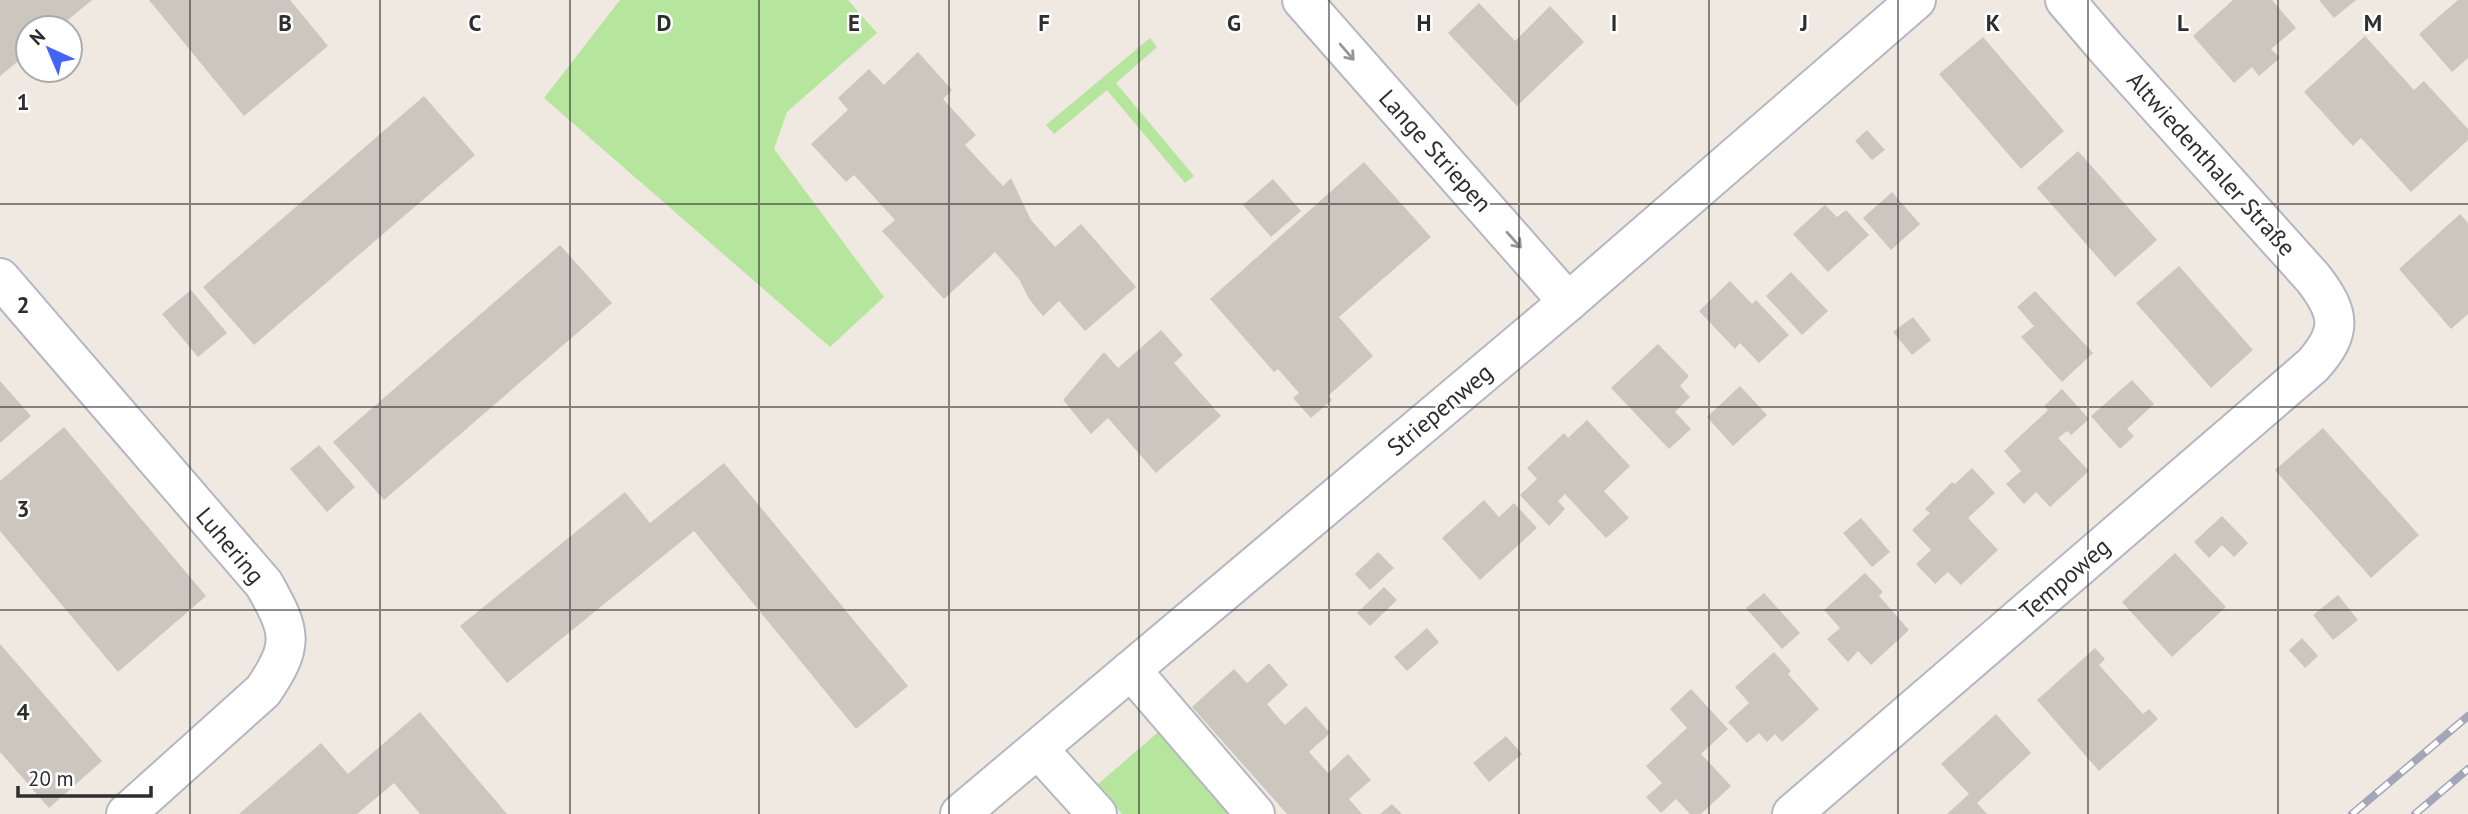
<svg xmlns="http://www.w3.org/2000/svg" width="2468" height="814" viewBox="0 0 2468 814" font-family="'PT Sans',sans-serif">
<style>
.green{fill:#b6e59e}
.building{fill:#cbc7bf}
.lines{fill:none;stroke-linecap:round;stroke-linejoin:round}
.street-casing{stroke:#b4b7c1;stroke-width:42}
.street{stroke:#fff;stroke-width:38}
.rail-casing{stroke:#a3a6b8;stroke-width:8}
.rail{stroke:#fff;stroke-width:5;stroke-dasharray:16;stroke-linecap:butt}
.oneway{stroke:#969696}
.grid{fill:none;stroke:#2e2e2e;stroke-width:2;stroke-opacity:0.55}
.labels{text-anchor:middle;stroke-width:5;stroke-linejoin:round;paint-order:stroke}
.street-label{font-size:24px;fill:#2e2e2e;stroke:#fff}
.grid-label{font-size:23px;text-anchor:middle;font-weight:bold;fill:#2e2e2e;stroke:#fff;stroke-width:5;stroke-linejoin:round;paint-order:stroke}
</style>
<rect width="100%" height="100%" fill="#efe9e1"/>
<!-- green -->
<g class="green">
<path d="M 620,0 L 848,0 L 877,33 L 787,112 L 774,149 L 884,297 L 830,347 L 544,98 Z"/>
<path d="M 1150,38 L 1157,47 L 1116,83 L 1194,176 L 1185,183 L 1107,90 L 1054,134 L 1046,125 Z"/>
<path d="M 1163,728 L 1237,814 L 1122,814 L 1097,785 Z"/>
</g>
<!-- building -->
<g class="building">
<path d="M 0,0 L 92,0 L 58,28 L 28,28 L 28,53 L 0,76 Z"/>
<path d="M 149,0 L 290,0 L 328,46 L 244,116 Z"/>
<path d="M 2233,0 L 2272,0 L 2296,28 L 2271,49 L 2280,58 L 2259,76 L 2252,67 L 2234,83 L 2193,36 Z"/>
<path d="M 2319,0 L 2356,0 L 2334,18 Z"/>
<path d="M 2458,0 L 2468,0 L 2468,58 L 2452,72 L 2419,34 Z"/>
<path d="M 1479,3 L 1515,41 L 1550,6 L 1584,42 L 1517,106 L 1448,33 Z"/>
<path d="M 2365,36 L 2414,90 L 2424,81 L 2468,129 L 2468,140 L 2411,192 L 2361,138 L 2353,146 L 2304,92 Z"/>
<path d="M 1983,37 L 2064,131 L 2021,169 L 1939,74 Z"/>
<path d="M 918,52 L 952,90 L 943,99 L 976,135 L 965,145 L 1003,186 L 1011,178 L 1031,220 L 1055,247 L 1081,224 L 1136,287 L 1085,331 L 1059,301 L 1043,316 L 1029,299 L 1019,279 L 995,252 L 944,299 L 882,231 L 895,220 L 854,175 L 846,182 L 811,144 L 848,110 L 838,98 L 869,69 L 884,85 Z"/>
<path d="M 424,96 L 475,155 L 254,345 L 203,287 Z"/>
<path d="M 1867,130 L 1885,150 L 1872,160 L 1855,141 Z"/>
<path d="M 2078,151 L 2157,240 L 2115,277 L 2037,188 Z"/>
<path d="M 1364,162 L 1431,237 L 1339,317 L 1373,356 L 1328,396 L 1332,400 L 1311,418 L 1293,398 L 1299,393 L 1278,369 L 1274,372 L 1210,299 Z"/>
<path d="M 1273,179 L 1301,211 L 1271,237 L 1243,205 Z"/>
<path d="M 1892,192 L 1920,224 L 1891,250 L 1863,218 Z"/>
<path d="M 1825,205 L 1837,217 L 1846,210 L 1869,235 L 1828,272 L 1793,234 Z"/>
<path d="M 2460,214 L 2468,223 L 2468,314 L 2451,329 L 2399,269 Z"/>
<path d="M 560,245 L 612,303 L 384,500 L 333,442 Z"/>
<path d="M 2179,266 L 2253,350 L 2211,388 L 2136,303 Z"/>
<path d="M 1791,272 L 1828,311 L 1802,335 L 1766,296 Z"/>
<path d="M 1730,281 L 1752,304 L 1756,300 L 1789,335 L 1759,363 L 1740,343 L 1735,349 L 1699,311 Z"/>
<path d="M 191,290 L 227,333 L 198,357 L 162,314 Z"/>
<path d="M 2035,291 L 2093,353 L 2062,382 L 2021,337 L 2034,326 L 2017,307 Z"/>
<path d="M 1913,317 L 1931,340 L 1912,355 L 1893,332 Z"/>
<path d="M 1161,330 L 1183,355 L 1174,363 L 1221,416 L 1156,473 L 1108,418 L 1091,434 L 1063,400 L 1104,352 L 1118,368 Z"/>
<path d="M 1658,344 L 1689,376 L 1680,386 L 1690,397 L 1675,412 L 1691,429 L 1669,449 L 1611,388 Z"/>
<path d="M 2132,380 L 2154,404 L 2127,429 L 2134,436 L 2120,449 L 2091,416 Z"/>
<path d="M 0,381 L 31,416 L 0,443 Z"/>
<path d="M 1740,386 L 1767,415 L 1733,446 L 1707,417 Z"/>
<path d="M 2062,389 L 2089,419 L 2071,435 L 2067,431 L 2058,438 L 2089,471 L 2050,507 L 2036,492 L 2024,504 L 2006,484 L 2021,471 L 2004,451 L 2048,410 L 2044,406 Z"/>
<path d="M 1587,420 L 1630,466 L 1604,491 L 1629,518 L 1606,538 L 1565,494 L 1558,501 L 1565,509 L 1549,526 L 1520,495 L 1537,479 L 1527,468 L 1564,433 L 1568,438 Z"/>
<path d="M 64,427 L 206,596 L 118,672 L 0,531 L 0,481 Z"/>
<path d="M 2323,428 L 2419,535 L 2371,578 L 2275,470 Z"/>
<path d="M 319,445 L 355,487 L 327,512 L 290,469 Z"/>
<path d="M 724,463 L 908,686 L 856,729 L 694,531 L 507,683 L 460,626 L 625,492 L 650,523 Z"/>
<path d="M 1972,468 L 1995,493 L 1968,518 L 1998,550 L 1961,585 L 1948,572 L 1935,584 L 1916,564 L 1931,550 L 1912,530 L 1930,513 L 1925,509 L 1952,482 L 1955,484 Z"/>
<path d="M 1484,500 L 1499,517 L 1514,503 L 1537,528 L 1480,580 L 1442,538 Z"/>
<path d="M 2222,516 L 2248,543 L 2234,557 L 2222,545 L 2209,558 L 2194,542 Z"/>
<path d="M 1861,518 L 1890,552 L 1872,567 L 1843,533 Z"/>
<path d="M 1378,552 L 1394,568 L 1370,590 L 1355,574 Z"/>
<path d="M 2175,553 L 2226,607 L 2172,657 L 2122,602 Z"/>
<path d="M 1865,573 L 1883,592 L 1879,596 L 1909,630 L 1871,665 L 1858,651 L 1848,662 L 1827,639 L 1840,628 L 1824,610 Z"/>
<path d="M 1384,587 L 1397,600 L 1370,626 L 1357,613 Z"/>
<path d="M 1764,593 L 1800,633 L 1782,649 L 1746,608 Z"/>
<path d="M 2338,595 L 2358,620 L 2333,640 L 2313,615 Z"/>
<path d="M 1427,628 L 1439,642 L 1407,671 L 1394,657 Z"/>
<path d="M 2302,638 L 2318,656 L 2305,668 L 2289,650 Z"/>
<path d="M 0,644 L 102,761 L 49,808 L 0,752 Z"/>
<path d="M 2095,648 L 2105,659 L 2099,665 L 2143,714 L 2149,709 L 2158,719 L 2099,771 L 2037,700 Z"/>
<path d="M 1774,652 L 1791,671 L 1788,674 L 1819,709 L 1782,742 L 1775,734 L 1767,742 L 1759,733 L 1747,743 L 1728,722 L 1749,703 L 1735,687 Z"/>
<path d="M 1269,663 L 1288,685 L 1267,704 L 1277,716 L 1285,725 L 1306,706 L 1330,733 L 1309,752 L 1328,773 L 1348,754 L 1371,780 L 1349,799 L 1362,814 L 1287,814 L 1192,707 L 1234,669 L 1247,683 Z"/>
<path d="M 1691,689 L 1728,729 L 1701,754 L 1731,786 L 1701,814 L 1690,814 L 1676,799 L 1661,813 L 1646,797 L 1662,783 L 1646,766 L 1687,728 L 1670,709 Z"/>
<path d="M 420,712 L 507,814 L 420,814 L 394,783 L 357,814 L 239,814 L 321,743 L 348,774 Z"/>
<path d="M 1996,714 L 2031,753 L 1977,803 L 1987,814 L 1947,814 L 1969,794 L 1941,764 Z"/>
<path d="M 1506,736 L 1522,754 L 1489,782 L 1473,763 Z"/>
<path d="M 1392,804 L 1402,814 L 1380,814 Z"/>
</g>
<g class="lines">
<!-- street casing -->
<g class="street-casing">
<g id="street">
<path d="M 1302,0 L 1568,302"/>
<path d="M 0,278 L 264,584 C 291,632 295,644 263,691 L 126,814"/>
<path d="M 1131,670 L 1255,814"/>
<path d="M 1038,749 L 1097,814"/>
<path d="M 960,814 L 1568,302 L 1916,0"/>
<path d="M 1792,814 L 2313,365 C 2343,331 2340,313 2313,278 L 2106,48 L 2065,0"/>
</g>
</g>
<!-- street -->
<use href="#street" class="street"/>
<!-- rail casing -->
<g class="rail-casing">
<g id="rail">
<path d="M 2352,814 L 2468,716"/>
<path d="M 2415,814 L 2468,769"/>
</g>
</g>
<!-- rail -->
<use href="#rail" class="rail"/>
</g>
<!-- one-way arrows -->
<defs><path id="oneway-shaft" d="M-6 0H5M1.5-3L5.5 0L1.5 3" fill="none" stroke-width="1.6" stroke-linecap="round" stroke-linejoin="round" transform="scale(1.75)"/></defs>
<g class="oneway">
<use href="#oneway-shaft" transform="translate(1347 52) rotate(49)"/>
<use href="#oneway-shaft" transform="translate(1514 240) rotate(48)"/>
</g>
<!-- grid -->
<path class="grid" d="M 190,0 L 190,814M 380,0 L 380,814M 570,0 L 570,814M 759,0 L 759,814M 949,0 L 949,814M 1139,0 L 1139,814M 1329,0 L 1329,814M 1519,0 L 1519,814M 1709,0 L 1709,814M 1898,0 L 1898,814M 2088,0 L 2088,814M 2278,0 L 2278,814M 0,204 L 2468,204M 0,407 L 2468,407M 0,610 L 2468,610"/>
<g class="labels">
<!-- street labels -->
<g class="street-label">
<text transform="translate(1435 151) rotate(48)" y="8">Lange Striepen</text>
<text transform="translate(2211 164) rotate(48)" y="8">Altwiedenthaler Straße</text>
<text transform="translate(1440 410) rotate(-40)" y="8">Striepenweg</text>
<text transform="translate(230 546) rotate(50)" y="8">Luhering</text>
<text transform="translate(2065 579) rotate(-41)" y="8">Tempoweg</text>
</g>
</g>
<g class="grid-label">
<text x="285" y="31">B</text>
<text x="475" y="31">C</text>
<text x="664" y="31">D</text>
<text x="854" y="31">E</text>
<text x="1044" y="31">F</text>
<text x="1234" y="31">G</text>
<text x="1424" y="31">H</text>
<text x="1614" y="31">I</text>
<text x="1804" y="31">J</text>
<text x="1993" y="31">K</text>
<text x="2183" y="31">L</text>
<text x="2373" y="31">M</text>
<text x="23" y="110">1</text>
<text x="23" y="313">2</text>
<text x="23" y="517">3</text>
<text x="23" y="720">4</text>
</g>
<!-- north arrow -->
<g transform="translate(49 49) rotate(316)"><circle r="33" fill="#ffffff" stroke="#ababab" stroke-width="2"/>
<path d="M0-5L12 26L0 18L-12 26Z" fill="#4264fb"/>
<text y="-10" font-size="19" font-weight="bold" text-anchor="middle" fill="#2e2e2e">N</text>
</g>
<!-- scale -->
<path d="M18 786v10h133v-10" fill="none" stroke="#2e2e2e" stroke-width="3.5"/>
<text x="28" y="786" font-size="21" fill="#2e2e2e" stroke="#ffffff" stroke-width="5" paint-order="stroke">20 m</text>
</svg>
